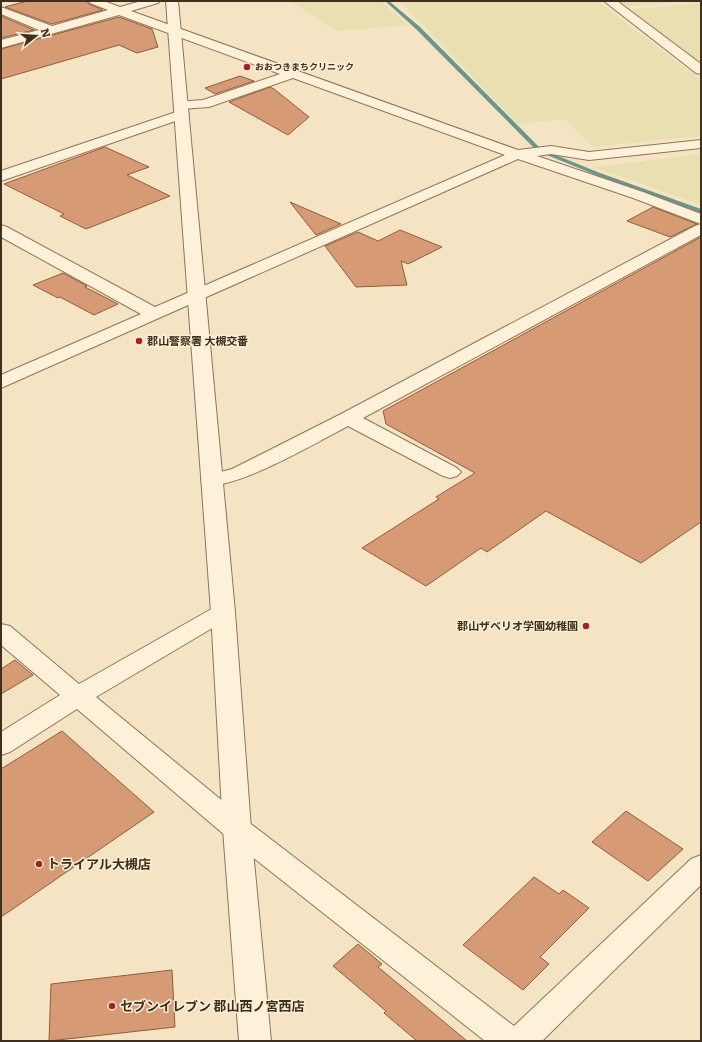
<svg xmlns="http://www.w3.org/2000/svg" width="702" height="1042" viewBox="0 0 702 1042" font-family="Literata,'Noto Sans JP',serif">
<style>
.farmland{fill:#eadfb0}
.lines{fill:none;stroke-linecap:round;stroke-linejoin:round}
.stream{fill:#6b968a;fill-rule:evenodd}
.building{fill:#d69b75;stroke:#945b3a}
.minor-casing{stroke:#917457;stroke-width:2}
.tertiary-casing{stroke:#917457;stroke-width:2}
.minor{fill:#fdf1d9;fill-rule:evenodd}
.tertiary{fill:#fdf1d9;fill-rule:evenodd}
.poi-dot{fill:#a81f24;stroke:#faeed5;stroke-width:1.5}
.labels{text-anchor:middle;stroke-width:3;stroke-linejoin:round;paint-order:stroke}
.far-poi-label{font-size:9px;font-weight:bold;fill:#3f2d1d;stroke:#faeed5;text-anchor:start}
.poi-label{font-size:11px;font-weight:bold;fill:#3f2d1d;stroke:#faeed5;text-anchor:start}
.near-poi-label{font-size:13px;font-weight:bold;fill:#3f2d1d;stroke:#faeed5;text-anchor:start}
</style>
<rect width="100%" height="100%" fill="#f4e4c4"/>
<!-- farmland -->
<g class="farmland">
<path d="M 290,1 L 381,1 L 407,25 L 337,31 Z"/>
<path d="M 400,1 L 597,1 L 701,80 L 701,136 L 593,147 L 565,119 L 518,124 Z"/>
<path d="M 616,1 L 684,1 L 623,7 Z"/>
<path d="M 701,3 L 701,64 L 628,10 Z"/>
<path d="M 701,154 L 701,205 L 594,167 Z"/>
</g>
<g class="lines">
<!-- stream -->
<path class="stream" d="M 385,1 L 389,1 L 420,27 L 541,149 L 600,173 L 701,209 L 701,213 L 596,175 L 537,151 L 416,29 Z"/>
</g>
<!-- building -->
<g class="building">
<path d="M 27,1 L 86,1 L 89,4 L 103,10 L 52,24 L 5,7 Z"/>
<path d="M 1,16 L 34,30 L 1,38 Z"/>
<path d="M 119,17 L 152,29 L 158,47 L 137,53 L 119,45 L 1,79 L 1,49 Z"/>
<path d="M 240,76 L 254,81 L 215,94 L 205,88 Z"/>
<path d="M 270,87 L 274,89 L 309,117 L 288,135 L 229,102 Z"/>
<path d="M 105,147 L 149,167 L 127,175 L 170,196 L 86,229 L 60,216 L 64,214 L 4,184 Z"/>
<path d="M 290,202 L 341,224 L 316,235 Z"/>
<path d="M 653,207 L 697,224 L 670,237 L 627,221 Z"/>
<path d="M 400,230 L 442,247 L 408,264 L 401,261 L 407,285 L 356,287 L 325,246 L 358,232 L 378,241 Z"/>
<path d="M 701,237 L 701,522 L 641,563 L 546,511 L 487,552 L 481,548 L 426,586 L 362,548 L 439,499 L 436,497 L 475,473 L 386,424 L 383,411 Z"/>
<path d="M 63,273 L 87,286 L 85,287 L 118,304 L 94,315 L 60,297 L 58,298 L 33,285 Z"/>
<path d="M 15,660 L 33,675 L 1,694 L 1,669 Z"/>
<path d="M 62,731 L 154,812 L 1,917 L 1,769 Z"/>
<path d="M 626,811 L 683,849 L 648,881 L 592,842 Z"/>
<path d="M 534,877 L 559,894 L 563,890 L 589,908 L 540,957 L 549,964 L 523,990 L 463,945 Z"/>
<path d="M 358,944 L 382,964 L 378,967 L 467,1041 L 417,1041 L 384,1013 L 386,1011 L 333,966 Z"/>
<path d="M 172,970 L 175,1027 L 49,1041 L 51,984 Z"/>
</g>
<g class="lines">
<!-- minor casing -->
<g class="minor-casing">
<g id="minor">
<path d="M 88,1 L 104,1 L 120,7 L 141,1 L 160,1 L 158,3 L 131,11 L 518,150 L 551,146 L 589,152 L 701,140 L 701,148 L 589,160 L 551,154 L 537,156 L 643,192 L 701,214 L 701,224 L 633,198 L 518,159 L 1,388 L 1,375 L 141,314 L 1,237 L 1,225 L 7,227 L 155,307 L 505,155 L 293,78 L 209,107 L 181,109 L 176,108 L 174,105 L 176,102 L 203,100 L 280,74 L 119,15 L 1,48 L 1,40 L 39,30 L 1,14 L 1,7 L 52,26 L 108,10 L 90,3 Z"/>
<path d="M 604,1 L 617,1 L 701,64 L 701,74 L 696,73 Z"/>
<path d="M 182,110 L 187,111 L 189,114 L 187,117 L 1,181 L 1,171 Z"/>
<path d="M 701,224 L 701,235 L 363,418 L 457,468 L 461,472 L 457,476 L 450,478 L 443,476 L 348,426 C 319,441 233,492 205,484 L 201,480 L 205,476 L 232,469 L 341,414 L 695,226 Z"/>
<path d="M 223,604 L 231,607 L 235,612 L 231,617 L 96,697 L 247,821 L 514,1026 L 691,859 L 701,855 L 701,885 L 542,1041 L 485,1041 L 227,837 L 77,709 L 10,752 L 1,755 L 1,732 L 60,695 L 1,645 L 1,624 L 10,626 L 79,684 L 215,607 Z"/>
</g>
</g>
<!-- tertiary casing -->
<g class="tertiary-casing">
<path id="tertiary" d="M 166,1 L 178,1 L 235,612 L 251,829 L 271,1041 L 239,1041 L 223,829 L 211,612 Z"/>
</g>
<!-- minor -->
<use href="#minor" class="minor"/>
<!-- tertiary -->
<use href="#tertiary" class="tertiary"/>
</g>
<!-- markers -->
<g class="poi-dot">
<circle cx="247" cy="67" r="4"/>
<circle cx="139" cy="341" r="4"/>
<circle cx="586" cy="626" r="4"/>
<circle cx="39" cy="864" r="4"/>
<circle cx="112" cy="1006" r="4"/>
</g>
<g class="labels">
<!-- far-poi labels -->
<g class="far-poi-label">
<text x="255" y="70">おおつきまちクリニック</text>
</g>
<!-- poi labels -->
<g class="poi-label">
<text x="147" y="345">郡山警察署 大槻交番</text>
<text x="578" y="630" text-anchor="end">郡山ザベリオ学園幼稚園</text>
</g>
<!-- near-poi labels -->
<g class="near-poi-label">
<text x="47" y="869">トライアル大槻店</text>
<text x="120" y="1011">セブンイレブン 郡山西ノ宮西店</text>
</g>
</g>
<!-- border -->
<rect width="702" height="1042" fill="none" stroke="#3f2d1d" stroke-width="4"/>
<!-- north arrow -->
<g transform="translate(36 36) rotate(73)" stroke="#faeed5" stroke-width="3" paint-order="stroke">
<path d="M0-3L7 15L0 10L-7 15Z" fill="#3f2d1d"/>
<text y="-6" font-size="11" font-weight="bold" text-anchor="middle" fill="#3f2d1d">N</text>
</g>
</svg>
